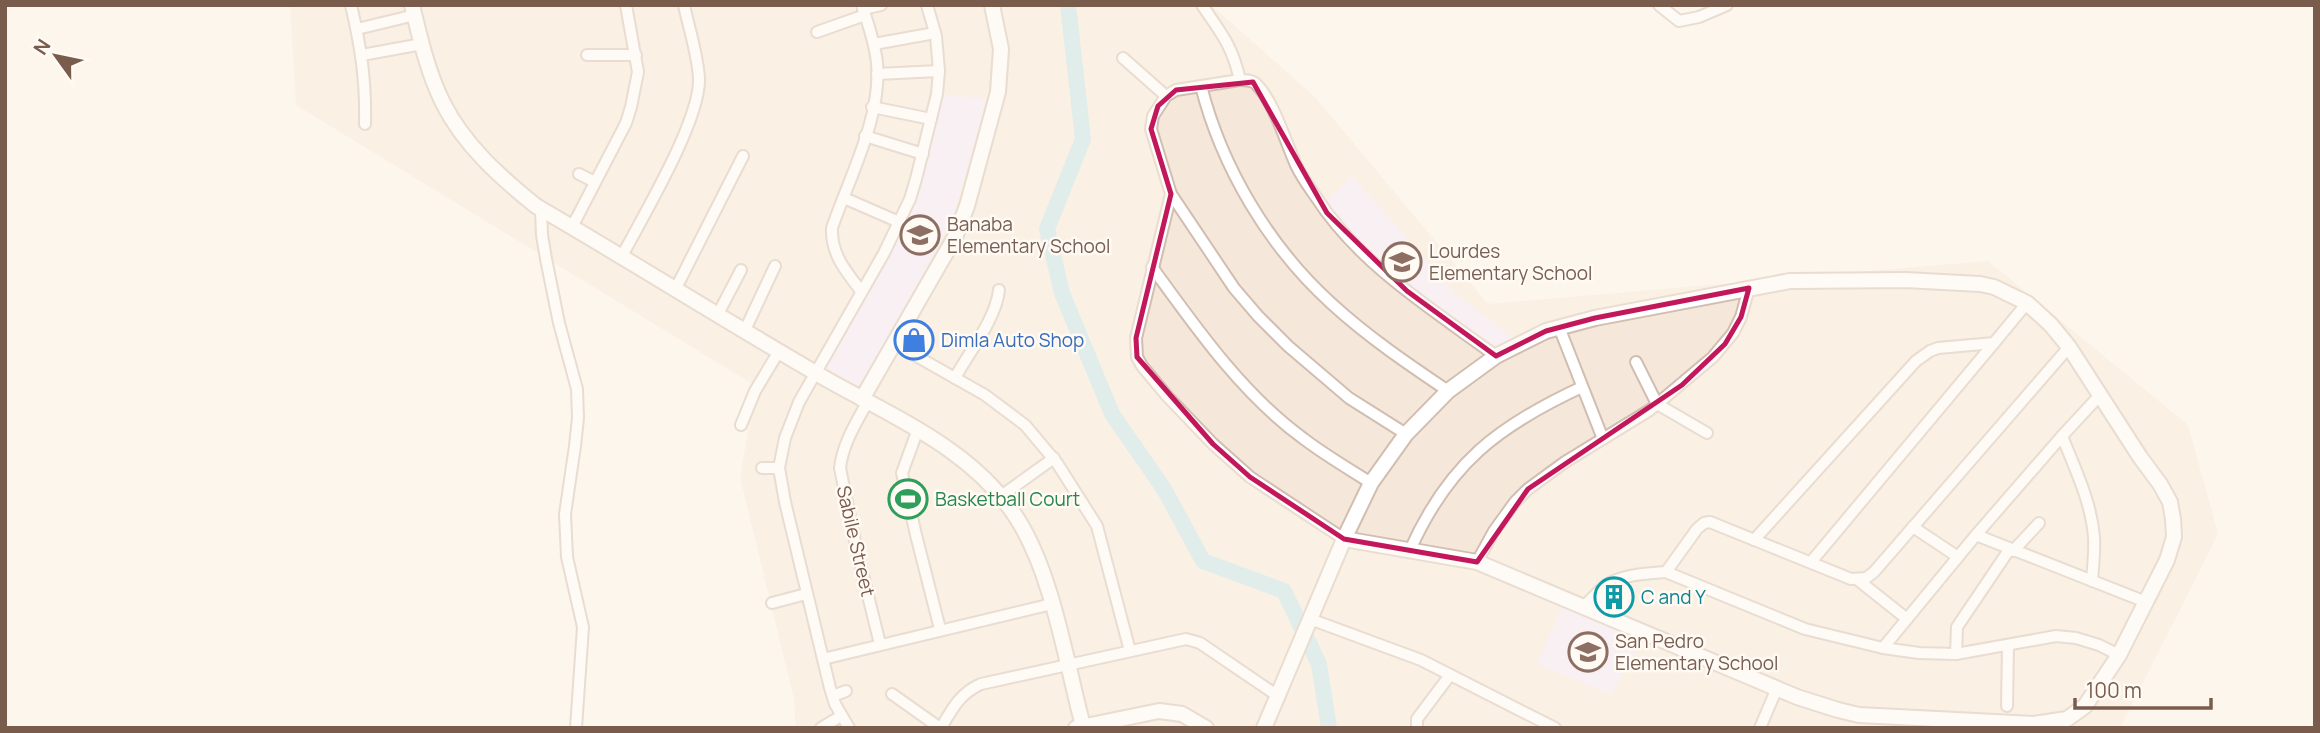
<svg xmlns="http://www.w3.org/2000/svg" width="2320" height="733" viewBox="0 0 2320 733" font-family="Manrope,sans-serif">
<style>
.residential{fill:#f5e8da}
.education{fill:#f3e8fa}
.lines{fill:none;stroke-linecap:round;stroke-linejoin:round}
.river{stroke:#bfe3e8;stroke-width:16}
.minor-casing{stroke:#d1beb0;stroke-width:14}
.tertiary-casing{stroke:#d1beb0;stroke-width:18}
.minor{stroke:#fff;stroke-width:10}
.tertiary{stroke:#fff;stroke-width:14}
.marked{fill:none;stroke:#c2185b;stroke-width:5;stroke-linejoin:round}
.labels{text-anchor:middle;stroke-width:5;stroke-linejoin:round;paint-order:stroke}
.education-label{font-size:19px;fill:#785e54;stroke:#fffaf3;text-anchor:start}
.shop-label{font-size:19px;fill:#366cbe;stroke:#fffaf3;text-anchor:start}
.leisure-label{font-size:19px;fill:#27864d;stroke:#fffaf3;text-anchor:start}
.street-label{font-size:19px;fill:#7a5c4d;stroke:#fffaf3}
.culture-label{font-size:19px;fill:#0d838f;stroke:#fffaf3;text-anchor:start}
</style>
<rect width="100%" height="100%" fill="#fdf6ec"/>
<!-- residential -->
<path class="residential" d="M 290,5 L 1211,5 L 1314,96 L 1488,304 L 1988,261 L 2188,425 L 2218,534 L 2120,728 L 796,728 L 794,699 L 740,477 L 756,386 L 296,105 Z"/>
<!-- education -->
<g class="education">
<path d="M 942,95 L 986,99 L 952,221 L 860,387 L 823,366 L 917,188 Z"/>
<path d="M 1352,176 L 1456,294 L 1513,338 L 1495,349 L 1390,275 L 1361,249 L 1325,203 Z"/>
<path d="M 1562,607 L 1641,640 L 1612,695 L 1537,664 Z"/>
</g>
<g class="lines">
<!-- river -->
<path class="river" d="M 1068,5 L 1083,139 L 1047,229 L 1062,293 L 1112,414 L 1164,489 L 1203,561 L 1284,591 L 1319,664 L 1329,728"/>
<!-- minor casing -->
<g class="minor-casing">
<g id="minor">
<path d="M 351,5 C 361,48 366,80 365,124"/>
<path d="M 1202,5 C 1221,33 1232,45 1240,80 C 1246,80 1251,80 1255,83 C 1273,99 1286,143 1296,165 C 1301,176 1309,187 1316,197 C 1360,265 1432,309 1496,356"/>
<path d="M 1659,5 L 1679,21 L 1699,17 L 1727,5"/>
<path d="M 863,9 L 881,5"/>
<path d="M 357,29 L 415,15"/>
<path d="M 817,32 L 865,15"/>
<path d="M 874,44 L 935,33"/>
<path d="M 362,55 L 422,44"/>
<path d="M 587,55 L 636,55"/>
<path d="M 1123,58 L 1166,96"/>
<path d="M 877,74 L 939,71"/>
<path d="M 1240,80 L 1176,90 L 1166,96 L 1153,116 L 1151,129 L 1171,194 L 1136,338 L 1137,357 L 1142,366 L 1167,396 L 1213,444 L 1250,477 L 1344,539"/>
<path d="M 1201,86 C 1222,168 1269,247 1332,304 C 1368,337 1408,364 1448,391"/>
<path d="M 872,107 L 931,119"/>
<path d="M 865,136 L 923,154"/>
<path d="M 579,174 L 595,182"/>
<path d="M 1171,194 L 1234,288 L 1258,316 L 1288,346 L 1349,398 L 1406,434"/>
<path d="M 844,198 L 899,222"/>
<path d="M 541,209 L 542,235 L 546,259 L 559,323 L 577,389 L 578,418 L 575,446 L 565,514 L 567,557 L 583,627 L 576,728"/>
<path d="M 572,227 L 626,123 L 631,107 L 638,72 L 626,5"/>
<path d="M 622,256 C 643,216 700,121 699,79 C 698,55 689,29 684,5"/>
<path d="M 1152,267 C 1197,329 1242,394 1304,439 C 1325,455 1349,469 1371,483"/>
<path d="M 676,288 L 743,156"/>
<path d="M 861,291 C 845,270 831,254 832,228 C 849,178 882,117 877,63 C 875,43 868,24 862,5"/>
<path d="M 718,314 L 741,270"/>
<path d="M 1559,327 L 1603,439"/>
<path d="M 745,330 L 775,266"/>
<path d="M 895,344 L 985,395 L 1025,425 L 1057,463 L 1097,526 L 1130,651"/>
<path d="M 1636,362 L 1657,404 L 1707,433"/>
<path d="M 955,378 C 969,352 996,319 999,290"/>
<path d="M 868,401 C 856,423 843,443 840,468 L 857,551 L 880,644"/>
<path d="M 741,425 L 755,391 L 779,351"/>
<path d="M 918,429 L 902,473 L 916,535 L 940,629"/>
<path d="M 2062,436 L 2100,395"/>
<path d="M 762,468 L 779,468"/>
<path d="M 1001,496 L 1054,458"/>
<path d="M 1913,527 L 1958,557"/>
<path d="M 1976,535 L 2062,436 C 2075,469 2091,501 2094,537 C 2095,551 2093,566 2092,581"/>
<path d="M 1754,540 L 1916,361 L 1930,351 L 1938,348 L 1994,343 L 2027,303"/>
<path d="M 1410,550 C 1449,463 1498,426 1582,387"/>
<path d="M 2013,551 L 2039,523"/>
<path d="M 1477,562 L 1494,531 L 1515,502 L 1528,489 L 1565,462 L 1650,410 L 1713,357 L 1733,333 L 1741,317 L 1749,288"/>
<path d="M 1811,562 L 1994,343"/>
<path d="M 1666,572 L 1805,629 L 1883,648 L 1919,653 L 1956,654 L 2056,636 L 2076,638 L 2099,645 L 2119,655"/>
<path d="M 1858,580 L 1907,619"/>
<path d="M 772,603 L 806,594"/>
<path d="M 1584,606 C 1591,600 1597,592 1605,586 C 1622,574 1646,574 1666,572 L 1697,529 L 1704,523 L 1710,522 L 1851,579 L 1866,578 L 1874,572 L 2069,347"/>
<path d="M 1310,619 L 1421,660 L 1555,728"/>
<path d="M 1883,648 L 1976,535 L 2146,602"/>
<path d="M 1956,654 L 1957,627 L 2009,550"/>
<path d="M 823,659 L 1052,604"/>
<path d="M 892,694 L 940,728"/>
<path d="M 833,696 L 846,691"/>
<path d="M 2007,706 L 2008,645"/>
<path d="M 821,728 L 841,716"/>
<path d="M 849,728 L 835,704 L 830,688 L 785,502 L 779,468 L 785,438 L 799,402 L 884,253 L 910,199 L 916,179 L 937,94 L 939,71 L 936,36 L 927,5"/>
<path d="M 941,728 C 952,709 960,693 981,684 L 1186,639 L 1200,643 L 1278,696"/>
<path d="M 1417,728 L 1417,719 L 1450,675"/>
<path d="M 1760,728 L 1777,688"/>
</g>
</g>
<!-- tertiary casing -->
<g class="tertiary-casing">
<g id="tertiary">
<path d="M 412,5 C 420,38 428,73 443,103 C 464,145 500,177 536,206 C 629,260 721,318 814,372 C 885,414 972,446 1018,520 C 1053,576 1066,662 1083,726"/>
<path d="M 862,399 L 955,237 L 967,206 L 998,92 L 1001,49 L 992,5"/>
<path d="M 1076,728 L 1159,711 L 1182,714 L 1206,728"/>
<path d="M 1264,728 L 1344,539 L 1371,483 L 1406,434 L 1448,391 L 1496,356 L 1546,331 L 1595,318 L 1790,281 L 1905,280 L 1980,284 L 1994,287 L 2027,303 L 2051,325 L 2069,347 L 2140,457 L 2160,484 L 2170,502 L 2173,519 L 2174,537 L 2167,560 L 2119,655 L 2085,706 L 2067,719 L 2034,724 L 1859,715 L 1838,710 L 1797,697 L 1477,562 L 1344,539"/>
</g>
</g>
<!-- minor -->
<use href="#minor" class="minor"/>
<!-- tertiary -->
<use href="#tertiary" class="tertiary"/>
</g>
<!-- marked area -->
<path d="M0 0H2320V733H0ZM 1253,82 L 1327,213 L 1407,291 L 1496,356 L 1546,331 L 1595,318 L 1749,288 L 1741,317 L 1725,344 L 1682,385 L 1528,489 L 1477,562 L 1344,539 L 1250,477 L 1213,444 L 1137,357 L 1136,338 L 1171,194 L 1151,129 L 1158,106 L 1176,90 Z" fill="#fdf6ec" fill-opacity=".55" fill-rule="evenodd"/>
<path class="marked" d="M 1253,82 L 1327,213 L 1407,291 L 1496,356 L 1546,331 L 1595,318 L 1749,288 L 1741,317 L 1725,344 L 1682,385 L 1528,489 L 1477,562 L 1344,539 L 1250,477 L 1213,444 L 1137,357 L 1136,338 L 1171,194 L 1151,129 L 1158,106 L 1176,90 Z"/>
<!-- icons -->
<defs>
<g id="school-ring" transform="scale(2.0125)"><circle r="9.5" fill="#fffaf3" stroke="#8d6e63" stroke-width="1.5"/><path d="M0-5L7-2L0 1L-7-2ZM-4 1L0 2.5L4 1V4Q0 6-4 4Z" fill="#8d6e63"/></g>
<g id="shop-ring" transform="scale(2.0125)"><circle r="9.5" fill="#fffaf3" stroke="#3f7fe0" stroke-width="1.5"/><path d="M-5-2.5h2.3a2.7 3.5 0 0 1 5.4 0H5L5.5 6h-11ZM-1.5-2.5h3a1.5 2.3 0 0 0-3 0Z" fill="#3f7fe0"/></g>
<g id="stadium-ring" transform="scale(2.0125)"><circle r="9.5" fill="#fffaf3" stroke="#2e9e5b" stroke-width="1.5"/><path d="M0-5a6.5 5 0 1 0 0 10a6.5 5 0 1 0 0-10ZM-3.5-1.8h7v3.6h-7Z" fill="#2e9e5b"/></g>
<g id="building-ring" transform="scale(2.0125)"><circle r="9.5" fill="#fffaf3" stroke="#0f9aa8" stroke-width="1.5"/><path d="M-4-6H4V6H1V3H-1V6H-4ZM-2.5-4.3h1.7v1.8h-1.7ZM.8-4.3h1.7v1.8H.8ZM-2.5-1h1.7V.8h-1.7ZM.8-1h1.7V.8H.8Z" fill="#0f9aa8"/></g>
</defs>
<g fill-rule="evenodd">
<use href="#school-ring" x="920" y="235"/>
<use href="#school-ring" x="1402" y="262"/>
<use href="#shop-ring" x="914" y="340"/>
<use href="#stadium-ring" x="908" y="499"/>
<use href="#building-ring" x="1614" y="597"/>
<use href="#school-ring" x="1588" y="652"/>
</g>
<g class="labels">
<!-- education labels -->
<g class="education-label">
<text x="947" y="231">Banaba<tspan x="947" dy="22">Elementary School</tspan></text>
<text x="1429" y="258">Lourdes<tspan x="1429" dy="22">Elementary School</tspan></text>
<text x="1615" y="648">San Pedro<tspan x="1615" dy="22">Elementary School</tspan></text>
</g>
<!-- shop labels -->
<g class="shop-label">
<text x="941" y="347">Dimla Auto Shop</text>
</g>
<!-- leisure labels -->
<g class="leisure-label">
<text x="935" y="506">Basketball Court</text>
</g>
<!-- street labels -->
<g class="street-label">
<text transform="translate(856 541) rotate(77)" y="7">Sabile Street</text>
</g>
<!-- culture labels -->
<g class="culture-label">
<text x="1641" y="604">C and Y</text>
</g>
</g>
<!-- border -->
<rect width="2320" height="733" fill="none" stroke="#7a5c4d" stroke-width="14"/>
<!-- north arrow -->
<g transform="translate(56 56) rotate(303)" stroke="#fffaf3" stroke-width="5" paint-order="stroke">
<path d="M0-5L12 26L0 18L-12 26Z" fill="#7a5c4d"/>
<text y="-10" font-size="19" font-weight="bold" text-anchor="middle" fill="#7a5c4d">N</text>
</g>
<!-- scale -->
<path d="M2075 698v10h136v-10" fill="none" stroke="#7a5c4d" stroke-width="3.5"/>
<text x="2086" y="698" font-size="21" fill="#7a5c4d" stroke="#fffaf3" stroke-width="5" paint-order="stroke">100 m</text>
</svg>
